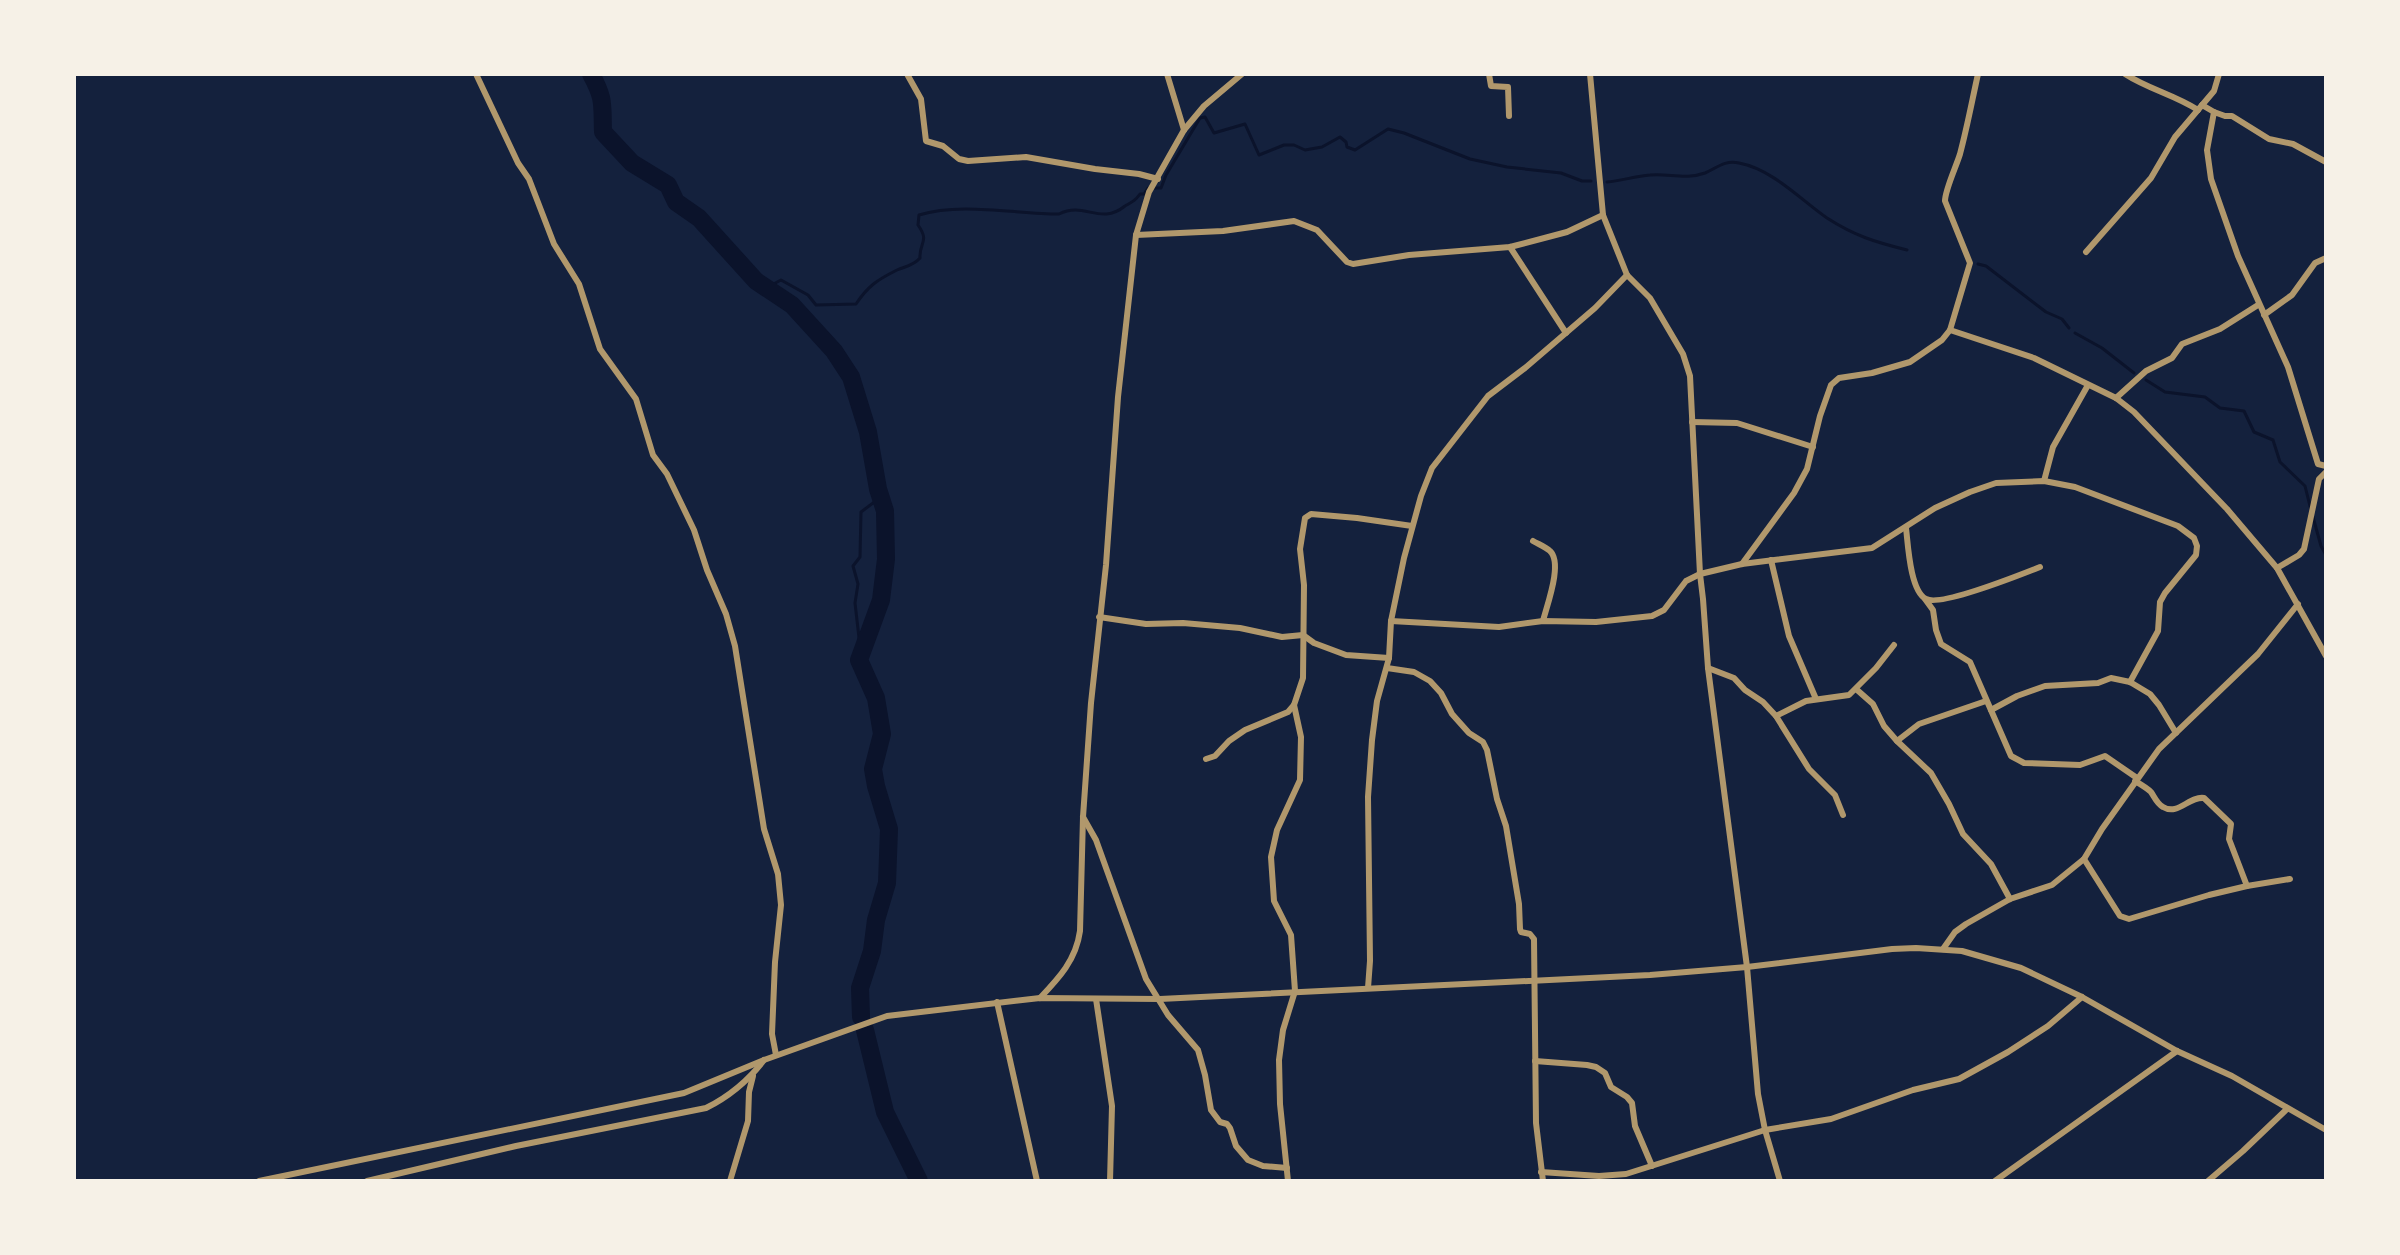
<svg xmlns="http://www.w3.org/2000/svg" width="2400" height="1255" viewBox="0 0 2400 1255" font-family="'Roboto Condensed',sans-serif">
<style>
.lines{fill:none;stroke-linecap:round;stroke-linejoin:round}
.stream{stroke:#0b132b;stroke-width:3}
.river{stroke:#0b132b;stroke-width:18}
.minor{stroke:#b1986c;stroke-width:6}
</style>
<rect width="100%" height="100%" fill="#14213d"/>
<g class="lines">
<!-- stream -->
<g class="stream">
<path d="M 1607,182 C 1621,181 1635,176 1650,175 C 1668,173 1686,180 1705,173 C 1717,168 1724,160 1739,163 C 1772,169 1801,200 1827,218 C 1855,236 1875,242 1907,250"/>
<path d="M 1978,264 L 1986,266 L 2046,312 L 2062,319 L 2069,328"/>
<path d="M 766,288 L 781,280 L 808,295 L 816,305 L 856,304 C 868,286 877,280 897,270 C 906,266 913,266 920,258 C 919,242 930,242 918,225 L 919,215 C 961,202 1015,214 1059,214 C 1085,201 1100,226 1125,206 C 1132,202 1135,201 1140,194 L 1144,194 L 1148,188 L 1161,188 L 1166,175 L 1200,118 L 1205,117 L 1214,133 L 1245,124 L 1259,155 L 1284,145 L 1294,145 L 1305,150 L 1322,147 L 1340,137 L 1346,142 L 1347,147 L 1355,150 L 1388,129 L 1404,133 L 1470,159 L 1507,167 L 1561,173 L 1582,181 L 1591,181"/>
<path d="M 2075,333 L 2102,348 L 2134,373"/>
<path d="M 2146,380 L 2165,392 L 2205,397 L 2220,408 L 2244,411 L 2254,432 L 2273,440 L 2280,462 L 2305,486 L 2311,510"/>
<path d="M 2313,517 L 2321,546 L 2326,555"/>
<path d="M 861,655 L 855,603 L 858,584 L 853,566 L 860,557 L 861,512 L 881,497"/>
</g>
<!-- river -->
<g class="river">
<path d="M 591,74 C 605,100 602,104 603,132 L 632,163 L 668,185 L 676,202 L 699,218 L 756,281 L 792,305 L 834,351 L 851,377 L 868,432 L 878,489 L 885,511 L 886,559 L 881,600 L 859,660 L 876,698 L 882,734 L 873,769 L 876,786 L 889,829 L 887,883 L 876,920 L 872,951 L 860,988 L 861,1017"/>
<path d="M 865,1030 L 885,1112 L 919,1181"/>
</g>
<!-- minor -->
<g class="minor">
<path d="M 476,74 L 518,163 L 529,179 L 554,244 L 579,284 L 600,349 L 636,399 L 653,455 L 667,474 L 694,530 L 707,570 L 726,614 L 735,646 L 764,829 L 778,874 L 781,905 L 775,962 L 772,1034 L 776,1055"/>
<path d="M 907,74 L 921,99 L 926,141 L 943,146 L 959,159 L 968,161 L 1026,157 L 1095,169 L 1139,174 L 1158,179"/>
<path d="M 1167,74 L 1184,130"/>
<path d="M 1489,74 L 1491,86 L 1508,87 L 1509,116"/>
<path d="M 1590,74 L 1603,215 L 1627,275 L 1650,298 L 1683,354 L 1690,376 L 1700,574 L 1703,599 L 1708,668 L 1747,967 L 1758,1094 L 1765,1130 L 1780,1181"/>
<path d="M 2125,74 C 2148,89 2175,95 2198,110"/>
<path d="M 2202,105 L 2214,112 L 2207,150 L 2211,179 L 2238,256 L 2288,367 L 2318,464 L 2326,466"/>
<path d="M 2214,112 L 2225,116 L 2232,116 L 2269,139 L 2293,144 L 2326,162"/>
<path d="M 1136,235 L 1223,231 L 1294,221 L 1317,230 L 1347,262 L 1353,264 L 1409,255 L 1510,247 L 1567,232 L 1603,215"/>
<path d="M 1510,247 L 1566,333"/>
<path d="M 2086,252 L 2151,178 L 2175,137 L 2214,91 L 2219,74"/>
<path d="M 2264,315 L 2292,295 L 2315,263 L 2326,258"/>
<path d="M 1950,330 L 2034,358 L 2116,398 L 2134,412 L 2227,509 L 2277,568 L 2326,656"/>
<path d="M 2116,398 L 2146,371 L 2172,358 L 2182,344 L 2220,329 L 2258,305"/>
<path d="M 1692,422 L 1737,423 L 1813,447"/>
<path d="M 2044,481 L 2053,447 L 2088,385"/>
<path d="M 1906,528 C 1908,544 1910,591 1926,599 C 1941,607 2022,574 2040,567"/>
<path d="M 1533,541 C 1538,544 1546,547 1550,551 C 1563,563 1547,605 1543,621"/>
<path d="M 1771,560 L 1789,636 L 1816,699"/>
<path d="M 1742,564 L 1794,493 L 1807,469 L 1820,416 L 1831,385 L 1839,378 L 1872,373 L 1910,362 L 1942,340 L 1950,330 L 1970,263 L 1945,201 C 1945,190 1956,167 1960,154 C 1967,128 1972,101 1978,74"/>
<path d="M 2277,568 L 2299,555 L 2304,549 L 2319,479 L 2326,472"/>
<path d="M 1925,599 L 1933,610 L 1936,630 L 1941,644 L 1970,662 L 2011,756 L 2024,763 L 2080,765 L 2105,756 L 2137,778"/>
<path d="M 1099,617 L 1146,624 L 1183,623 L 1240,628 L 1282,637 L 1303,635 L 1314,643 L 1346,655 L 1389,658"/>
<path d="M 1391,621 L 1499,627 L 1543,621 L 1596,622 L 1652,616 L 1664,610 L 1686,581 L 1700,574 L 1742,564 L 1872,548 L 1935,508 L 1970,492 L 1996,483 L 2044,481 L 2075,487 L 2178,526 L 2194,538 L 2197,546 L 2196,555 L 2165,593 L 2160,602 L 2158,631 L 2130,682"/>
<path d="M 1387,668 L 1414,672 L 1430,681 L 1441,693 L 1452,714 L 1469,733 L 1483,742 L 1487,750 L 1497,799 L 1506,826 L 1519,904 L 1520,929 L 1521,932 L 1530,934 L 1534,939 L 1536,1123 L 1543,1181"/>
<path d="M 1708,668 L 1734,678 L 1745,690 L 1763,702 L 1776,716 L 1809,769 L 1835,795 L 1843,815"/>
<path d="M 1856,689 L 1873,704 L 1884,726 L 1897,741 L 1931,773 L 1949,804 L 1963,834 L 1991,864 L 2010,899"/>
<path d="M 1991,710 L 2017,696 L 2045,686 L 2098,683 L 2111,678 L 2130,682 L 2150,694 L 2159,705 L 2176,733"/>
<path d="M 1776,716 L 1806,701 L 1849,695 L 1876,668 L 1894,645"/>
<path d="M 1897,741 L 1919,724 L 1986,701"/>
<path d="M 1206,759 L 1215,756 L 1229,741 L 1245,730 L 1288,712 L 1294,705 L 1303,678 L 1304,585 L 1300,549 L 1305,518 L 1311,514 L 1357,518 L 1412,526"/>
<path d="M 2135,781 C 2140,784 2147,788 2151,792 C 2155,798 2157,804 2163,807 C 2178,816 2189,796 2204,798 L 2231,824 L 2229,839 L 2247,886"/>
<path d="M 1083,817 L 1096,840 L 1146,979 L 1168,1015 L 1198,1050 L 1205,1075 L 1211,1110 L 1220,1122 L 1227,1124 L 1230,1128 L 1236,1146 L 1248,1160 L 1263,1166 L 1287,1168"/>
<path d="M 2084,859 L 2120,916 L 2129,919 L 2209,895 L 2247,886 L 2290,879"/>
<path d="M 1943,949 L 1955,932 L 1966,924 L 2010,899 L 2052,885 L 2084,859 L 2102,829 L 2159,749 L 2258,654 L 2298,604"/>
<path d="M 1368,988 L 1370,961 L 1368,797 L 1372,740 L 1377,701 L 1389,658 L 1391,621 L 1404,558 L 1421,496 L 1432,468 L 1488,396 L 1525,368 L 1595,308 L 1627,275"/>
<path d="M 1040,998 C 1059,978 1076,960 1080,931 L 1083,817 L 1091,703 L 1106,565 L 1118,397 L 1136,235 L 1149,192 L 1184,130 L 1204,106 L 1242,74"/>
<path d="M 1096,999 L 1112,1106 L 1110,1181"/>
<path d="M 997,1002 L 1037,1181"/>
<path d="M 1535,1061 L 1587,1065 L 1596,1067 L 1605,1073 L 1611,1087 L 1627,1097 L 1632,1103 L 1635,1126 L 1652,1166"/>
<path d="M 1541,1172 L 1599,1176 L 1626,1174 L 1765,1130 L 1831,1119 L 1913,1090 L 1959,1079 L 2008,1052 L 2048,1026 L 2082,997"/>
<path d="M 259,1181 L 684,1093 L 764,1060 L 887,1016 L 1040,998 L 1160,999 L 1650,975 L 1747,967 L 1892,949 L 1916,948 L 1962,951 L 2021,968 L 2082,997 L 2177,1051 L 2232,1076 L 2326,1130"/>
<path d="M 367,1181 L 516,1146 L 706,1108 C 730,1096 748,1081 764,1060"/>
<path d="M 730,1181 L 748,1121 L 749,1092 L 753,1076"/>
<path d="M 1288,1181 L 1280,1104 L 1279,1060 L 1283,1030 L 1295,991 L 1291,935 L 1274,901 L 1271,857 L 1277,830 L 1300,780 L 1301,737 L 1294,705"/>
<path d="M 1995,1181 L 2177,1051"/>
<path d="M 2208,1181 L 2243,1151 L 2287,1109"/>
</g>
</g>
<!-- border -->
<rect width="2400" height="1255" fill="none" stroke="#f6f1e7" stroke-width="152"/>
</svg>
